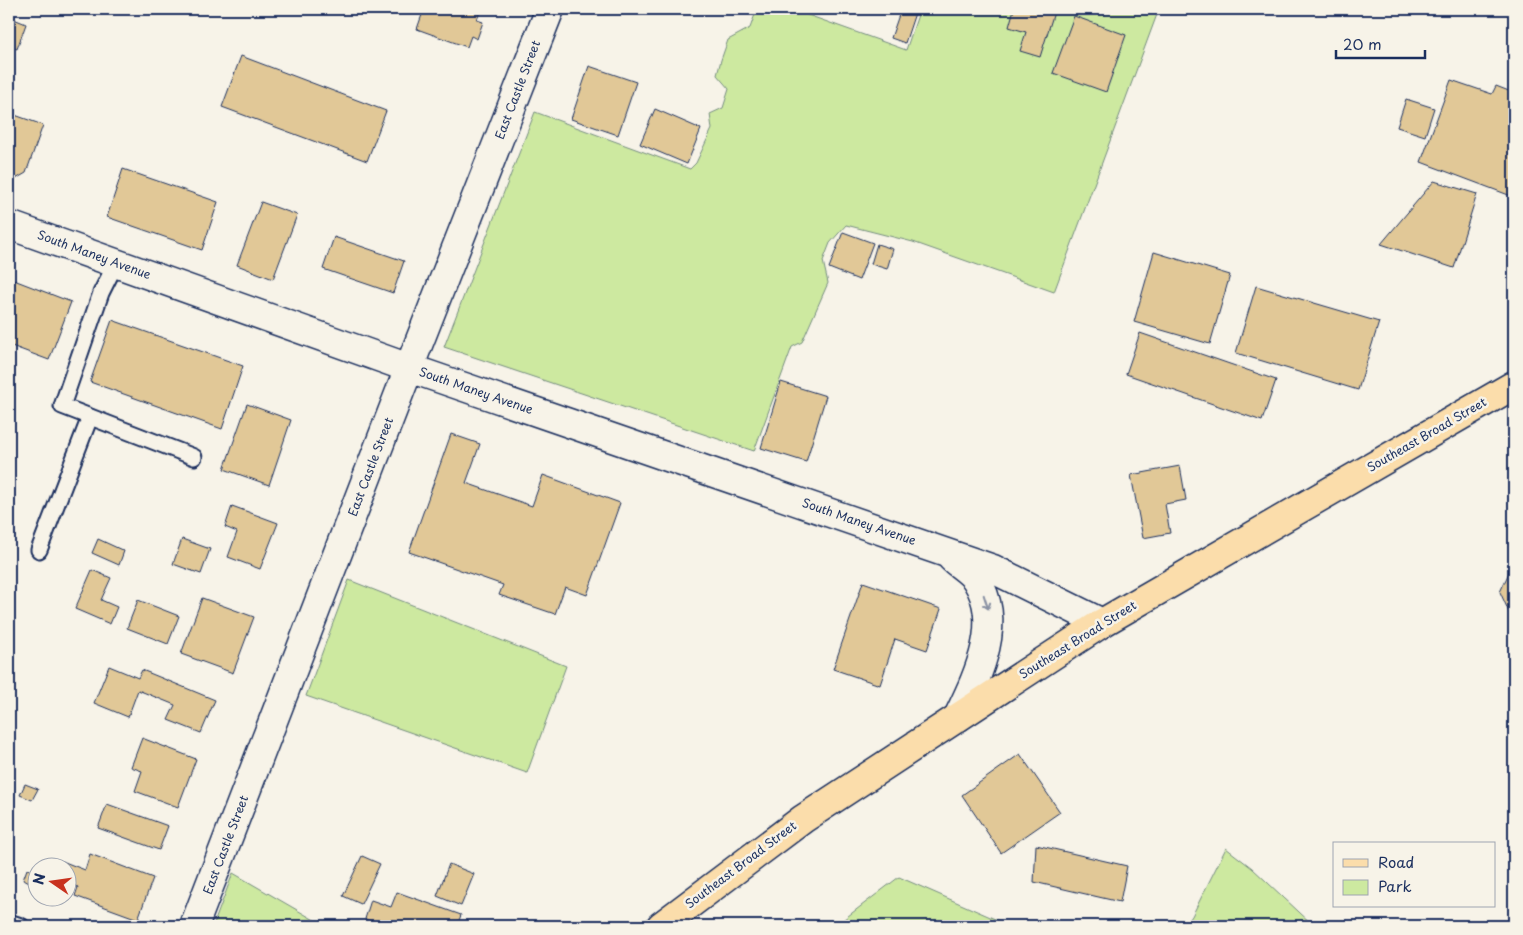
<svg xmlns="http://www.w3.org/2000/svg" width="1523" height="935" viewBox="0 0 1523 935" font-family="'Playpen Sans',sans-serif">
<style>
.green{fill:#cde9a0;stroke:#748c7f}
.building{fill:#e1c897;stroke:#1b2f5e}
.lines{fill:none;stroke-linecap:round;stroke-linejoin:round}
.lane-casing{stroke:#1b2f5e;stroke-width:19}
.street-casing{stroke:#1b2f5e;stroke-width:31}
.primary-casing{stroke:#1b2f5e;stroke-width:31}
.lane{stroke:#f7f3e8;stroke-width:15}
.street{stroke:#f7f3e8;stroke-width:28}
.primary{stroke:#fbddab;stroke-width:28}
.oneway{stroke:#8991a3}
.labels{text-anchor:middle;stroke-width:5;stroke-linejoin:round;paint-order:stroke}
.street-label{font-size:12px;fill:#1b2f5e;stroke:#f7f3e8}
</style>
<rect width="100%" height="100%" fill="#f7f3e8"/>
<filter id="ink" filterUnits="userSpaceOnUse"><feTurbulence type="fractalNoise" baseFrequency=".02" numOctaves="2"/><feDisplacementMap in="SourceGraphic" scale="10" xChannelSelector="R" yChannelSelector="G"/><feConvolveMatrix kernelMatrix="1 2 1 2 8 2 1 2 1" color-interpolation-filters="sRGB"/></filter>
<g filter="url(#ink)">
<!-- green -->
<g class="green">
<path d="M 757,9 L 791,9 L 906,50 L 920,9 L 1159,9 L 1054,292 L 913,242 L 846,225 L 830,243 L 823,261 L 828,283 L 802,342 L 792,347 L 754,451 L 444,347 L 535,112 L 690,169 L 696,163 L 712,129 L 710,114 L 723,108 L 729,89 L 717,75 L 721,60 L 728,40 L 750,28 Z"/>
<path d="M 349,580 L 566,666 L 527,773 L 306,696 Z"/>
<path d="M 1226,848 L 1252,868 L 1314,926 L 1185,926 L 1192,916 Z"/>
<path d="M 233,873 L 323,925 L 324,926 L 213,926 Z"/>
<path d="M 899,877 L 1011,926 L 835,926 Z"/>
</g>
<!-- building -->
<g class="building">
<path d="M 424,9 L 481,9 L 477,20 L 483,22 L 477,39 L 471,36 L 467,47 L 417,29 Z"/>
<path d="M 901,9 L 912,9 L 916,10 L 905,43 L 891,38 Z"/>
<path d="M 1014,9 L 1055,9 L 1040,57 L 1020,51 L 1026,32 L 1009,27 Z"/>
<path d="M 1074,16 L 1126,35 L 1106,92 L 1053,73 Z"/>
<path d="M 9,17 L 26,24 L 17,49 L 9,46 Z"/>
<path d="M 241,56 L 386,111 L 367,161 L 222,107 Z"/>
<path d="M 589,66 L 636,82 L 618,135 L 571,119 Z"/>
<path d="M 1451,80 L 1492,94 L 1496,86 L 1514,93 L 1514,197 L 1421,162 Z"/>
<path d="M 1406,99 L 1434,108 L 1425,136 L 1397,127 Z"/>
<path d="M 655,109 L 701,129 L 687,164 L 640,144 Z"/>
<path d="M 9,113 L 43,125 L 26,173 L 14,180 L 9,178 Z"/>
<path d="M 123,169 L 218,202 L 202,250 L 107,217 Z"/>
<path d="M 1434,181 L 1477,194 L 1454,268 L 1381,244 Z"/>
<path d="M 261,202 L 297,215 L 273,279 L 237,265 Z"/>
<path d="M 843,232 L 873,243 L 859,280 L 829,268 Z"/>
<path d="M 334,237 L 404,261 L 393,293 L 323,269 Z"/>
<path d="M 877,244 L 893,249 L 887,269 L 871,264 Z"/>
<path d="M 1154,252 L 1230,275 L 1210,344 L 1134,322 Z"/>
<path d="M 14,280 L 71,302 L 49,360 L 9,345 L 9,294 Z"/>
<path d="M 1256,286 L 1379,322 L 1358,390 L 1236,353 Z"/>
<path d="M 112,320 L 243,366 L 222,429 L 90,382 Z"/>
<path d="M 1140,333 L 1276,380 L 1262,421 L 1126,374 Z"/>
<path d="M 781,382 L 826,396 L 806,462 L 761,448 Z"/>
<path d="M 247,404 L 291,420 L 269,485 L 224,469 Z"/>
<path d="M 451,434 L 480,444 L 466,483 L 532,506 L 543,475 L 620,503 L 587,595 L 565,587 L 555,614 L 499,595 L 503,585 L 409,552 Z"/>
<path d="M 1180,466 L 1186,500 L 1165,504 L 1170,533 L 1143,538 L 1131,475 Z"/>
<path d="M 232,506 L 278,523 L 260,569 L 228,557 L 237,532 L 225,527 Z"/>
<path d="M 98,539 L 124,551 L 119,565 L 92,553 Z"/>
<path d="M 182,539 L 210,549 L 201,574 L 173,564 Z"/>
<path d="M 1514,562 L 1514,623 L 1500,592 Z"/>
<path d="M 92,570 L 111,578 L 101,600 L 117,607 L 110,624 L 75,609 Z"/>
<path d="M 863,582 L 941,609 L 927,650 L 895,639 L 880,685 L 833,669 Z"/>
<path d="M 202,598 L 254,617 L 233,673 L 181,654 Z"/>
<path d="M 138,600 L 179,616 L 168,644 L 127,628 Z"/>
<path d="M 109,666 L 138,678 L 142,670 L 215,700 L 201,733 L 168,720 L 175,705 L 138,690 L 128,717 L 94,703 Z"/>
<path d="M 142,738 L 196,759 L 178,807 L 135,791 L 142,771 L 131,767 Z"/>
<path d="M 1020,754 L 1060,812 L 1001,853 L 962,795 Z"/>
<path d="M 25,784 L 38,789 L 32,800 L 20,795 Z"/>
<path d="M 107,804 L 168,826 L 159,850 L 98,828 Z"/>
<path d="M 1036,845 L 1127,866 L 1120,902 L 1034,882 Z"/>
<path d="M 90,854 L 153,878 L 138,919 L 75,896 L 78,887 L 68,884 L 68,868 L 60,868 L 62,861 L 85,870 Z"/>
<path d="M 362,856 L 380,864 L 361,904 L 343,896 Z"/>
<path d="M 449,864 L 474,874 L 461,906 L 437,896 Z"/>
<path d="M 27,869 L 38,873 L 33,884 L 23,880 Z"/>
<path d="M 397,892 L 461,915 L 457,926 L 384,926 L 365,919 L 371,900 L 391,907 Z"/>
</g>
<g class="lines">
<!-- lane casing -->
<g class="lane-casing">
<g id="lane">
<path d="M 116,263 L 101,293 L 62,406 L 194,457"/>
<path d="M 39,550 L 90,417"/>
<path d="M 9,922 L 21,926"/>
</g>
</g>
<!-- street casing -->
<g class="street-casing">
<g id="street">
<path d="M 9,225 L 409,368 L 993,569 L 1102,623"/>
<path d="M 952,558 C 959,565 972,572 977,581 C 1004,624 977,677 958,717"/>
<path d="M 194,926 L 409,368 L 550,9"/>
</g>
</g>
<!-- primary casing -->
<g class="primary-casing">
<path id="primary" d="M 661,926 L 803,819 L 1102,623 L 1514,385"/>
</g>
<!-- lane -->
<use href="#lane" class="lane"/>
<!-- street -->
<use href="#street" class="street"/>
<!-- primary -->
<use href="#primary" class="primary"/>
</g>
<!-- one-way arrows -->
<defs><path id="oneway-shaft" d="M-6 0H5M1.5-3L5.5 0L1.5 3" fill="none" stroke-width="1.6" stroke-linecap="round" stroke-linejoin="round" transform="scale(1.25)"/></defs>
<use class="oneway" href="#oneway-shaft" transform="translate(986 602) rotate(72)"/>
</g>
<g class="labels">
<!-- street labels -->
<g class="street-label">
<text transform="translate(518 90) rotate(-69)" y="4">East Castle Street</text>
<text transform="translate(94 255) rotate(20)" y="4">South Maney Avenue</text>
<text transform="translate(476 391) rotate(19)" y="4">South Maney Avenue</text>
<text transform="translate(1427 435) rotate(-30)" y="4">Southeast Broad Street</text>
<text transform="translate(371 467) rotate(-69)" y="4">East Castle Street</text>
<text transform="translate(859 522) rotate(19)" y="4">South Maney Avenue</text>
<text transform="translate(1078 640) rotate(-32)" y="4">Southeast Broad Street</text>
<text transform="translate(226 845) rotate(-69)" y="4">East Castle Street</text>
<text transform="translate(741 865) rotate(-37)" y="4">Southeast Broad Street</text>
</g>
</g>
<!-- margin -->
<rect width="1523" height="935" fill="none" stroke="#f7f3e8" stroke-width="30"/>
<rect x="15" y="15" width="1493" height="905" fill="none" stroke="#1b2f5e" stroke-width="2" filter="url(#ink)"/>
<!-- legend -->
<rect x="1333" y="842" width="162" height="65" fill="#f7f3e8" stroke="#9fa5b1"/>
<rect x="1343" y="859" width="25" height="8" fill="#fbddab" stroke="#9fa5b1"/>
<text x="1378" y="868" font-size="15" fill="#1b2f5e">Road</text>
<rect x="1343" y="880" width="25" height="15" fill="#cde9a0" stroke="#9fa5b1"/>
<text x="1378" y="892" font-size="15" fill="#1b2f5e">Park</text>
<!-- north arrow -->
<g transform="translate(52 882) rotate(283)"><circle r="24" fill="#f7f3e8" stroke="#9fa5b1"/>
<path d="M0-4L9 19L0 12L-9 19Z" fill="#c8321e"/>
<text y="-8" font-size="14" font-weight="bold" text-anchor="middle" fill="#1b2f5e">N</text>
</g>
<!-- scale -->
<path d="M1336 50v8h89v-8" fill="none" stroke="#1b2f5e" stroke-width="2.5"/>
<text x="1343" y="50" font-size="15" fill="#1b2f5e" stroke="#f7f3e8" stroke-width="4" paint-order="stroke">20 m</text>
</svg>
